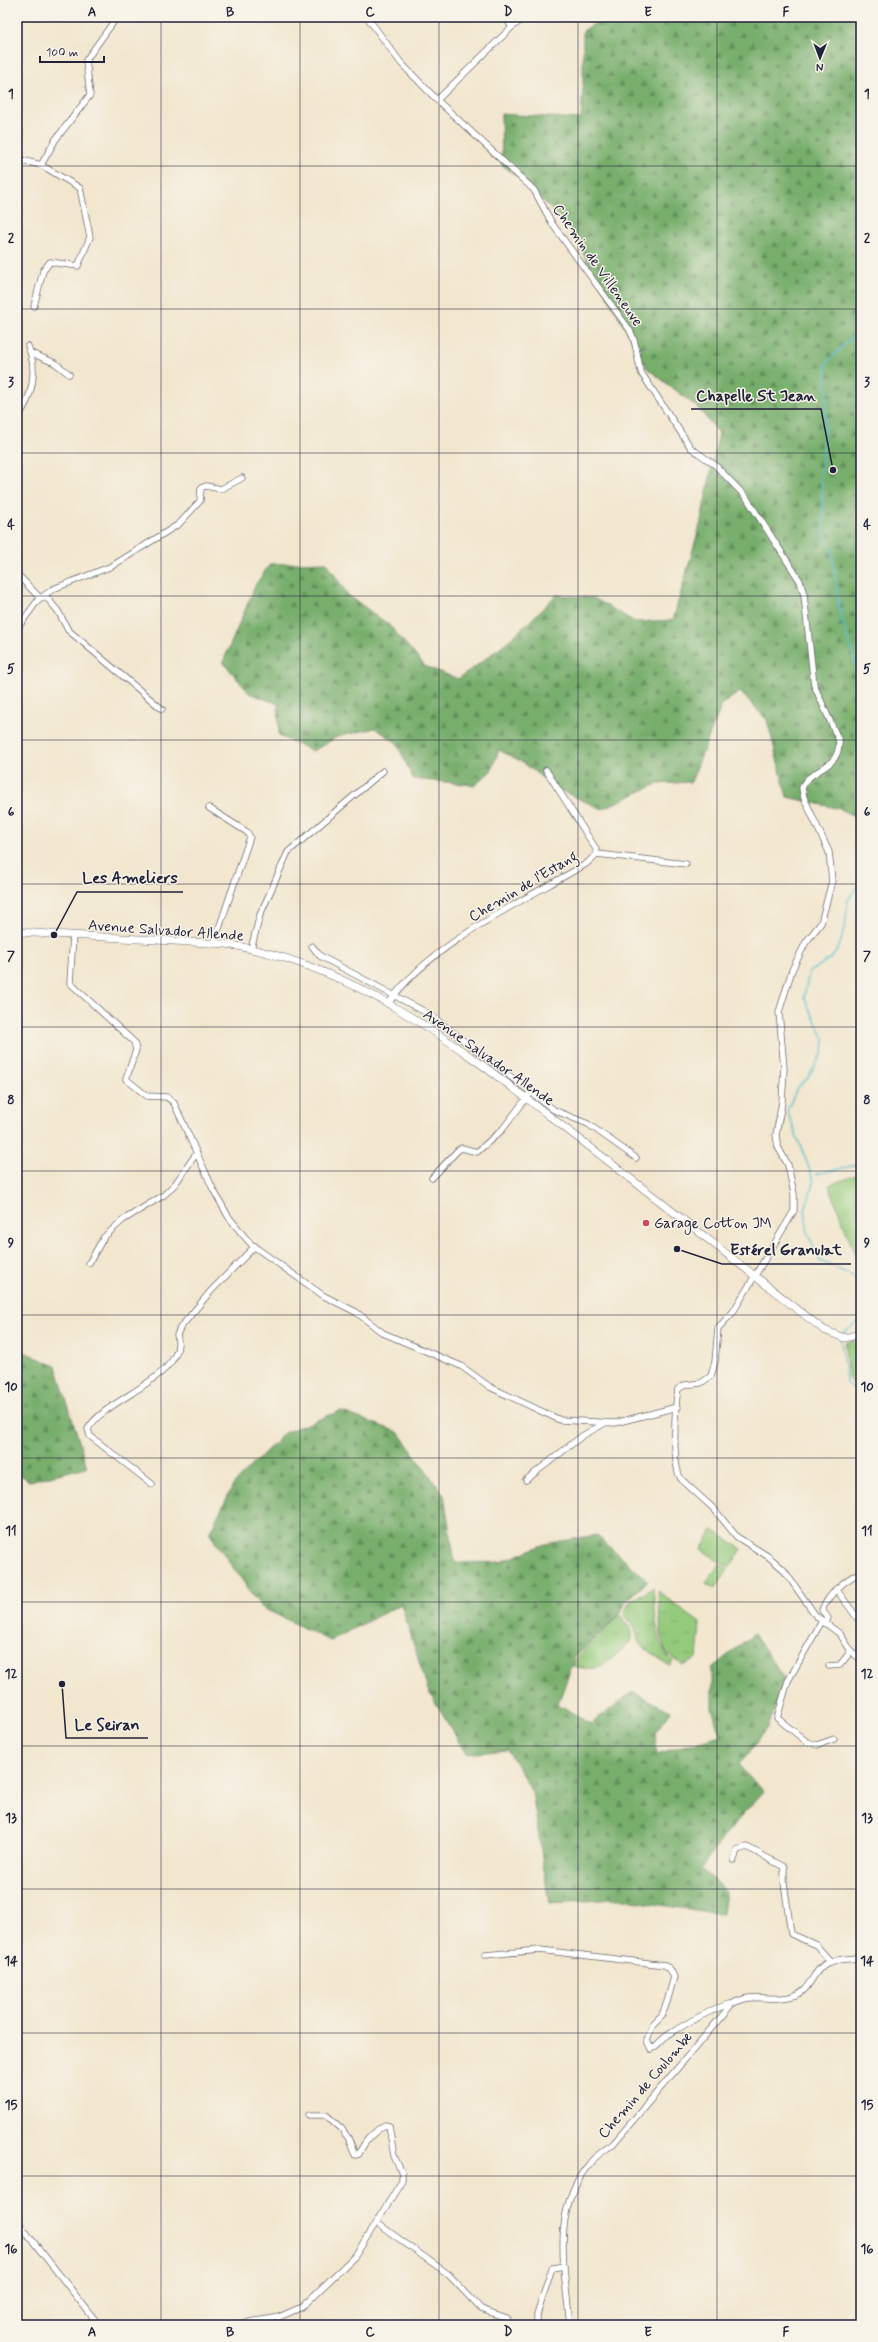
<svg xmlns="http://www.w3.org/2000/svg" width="878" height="2342" viewBox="0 0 878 2342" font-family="Mynerve,sans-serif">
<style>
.grass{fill:url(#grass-tufts);stroke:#5b765c}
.forest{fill:url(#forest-firs);stroke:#4c6854}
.garden{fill:#94ca7c;stroke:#5b765c}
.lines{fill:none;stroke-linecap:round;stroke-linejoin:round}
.stream{stroke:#52becc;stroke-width:1.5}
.minor-casing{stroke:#6b676e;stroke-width:7}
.major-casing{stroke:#6b676e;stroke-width:8}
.minor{stroke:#fff;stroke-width:5.5}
.major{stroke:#fff;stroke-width:7}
.grid{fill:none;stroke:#22223b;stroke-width:1;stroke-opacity:0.55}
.poi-dot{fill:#d1495b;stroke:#f7f3e8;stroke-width:1.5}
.labels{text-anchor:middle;stroke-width:3;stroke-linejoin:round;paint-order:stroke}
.street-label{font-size:15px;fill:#22223b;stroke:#f7f3e8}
.poi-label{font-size:15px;fill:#22223b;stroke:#f7f3e8;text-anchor:start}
.leader{fill:none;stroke:#22223b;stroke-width:1.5}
.callout-dot{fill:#22223b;stroke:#f7f3e8;stroke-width:1.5}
.callout-label{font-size:16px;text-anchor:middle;font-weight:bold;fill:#22223b;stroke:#f7f3e8;stroke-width:3;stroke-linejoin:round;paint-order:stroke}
.neatline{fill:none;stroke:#22223b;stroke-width:1.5}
.grid-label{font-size:13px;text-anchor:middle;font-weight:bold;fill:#22223b}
</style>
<defs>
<pattern id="grass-tufts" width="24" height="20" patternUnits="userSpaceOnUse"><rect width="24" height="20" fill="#94ca7c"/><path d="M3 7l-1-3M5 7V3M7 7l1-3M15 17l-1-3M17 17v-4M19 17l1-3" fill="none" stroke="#7fad6c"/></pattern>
<pattern id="forest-firs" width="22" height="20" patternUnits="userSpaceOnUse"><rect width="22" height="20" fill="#77ae6c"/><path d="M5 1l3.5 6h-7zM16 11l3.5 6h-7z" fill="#618d5a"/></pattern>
</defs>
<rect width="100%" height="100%" fill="#f7f3e8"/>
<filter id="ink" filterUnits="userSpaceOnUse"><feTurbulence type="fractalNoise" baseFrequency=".025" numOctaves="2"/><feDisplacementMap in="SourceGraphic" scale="8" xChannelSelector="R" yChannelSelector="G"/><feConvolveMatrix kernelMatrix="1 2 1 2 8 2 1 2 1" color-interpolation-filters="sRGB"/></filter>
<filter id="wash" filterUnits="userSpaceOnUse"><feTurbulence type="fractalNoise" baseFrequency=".012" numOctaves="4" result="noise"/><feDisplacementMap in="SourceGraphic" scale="16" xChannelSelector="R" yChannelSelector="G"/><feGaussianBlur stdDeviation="0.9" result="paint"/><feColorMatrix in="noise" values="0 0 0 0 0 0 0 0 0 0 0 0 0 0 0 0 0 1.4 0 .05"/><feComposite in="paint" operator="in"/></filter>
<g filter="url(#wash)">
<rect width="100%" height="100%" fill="#f2e6ce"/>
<!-- grass -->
<g class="grass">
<path d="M 861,1338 L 861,1390 L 848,1378 L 845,1343 Z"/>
<path d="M 653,1588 C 656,1612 654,1645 673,1661 L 670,1666 L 644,1648 L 638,1640 L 636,1630 L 624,1615 L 629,1602 Z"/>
<path d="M 658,1591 L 700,1623 L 697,1658 L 683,1665 L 666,1653 L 661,1635 Z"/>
<path d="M 620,1615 L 632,1631 L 632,1640 C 612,1658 602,1675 573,1666 L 577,1658 Z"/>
</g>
<!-- forest -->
<g class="forest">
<path d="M 605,17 L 861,17 L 861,821 L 841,809 L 787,797 L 767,720 L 740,692 L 722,704 L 691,782 L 657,784 L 602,809 L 557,789 L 522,762 L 499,750 L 491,771 L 475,785 L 413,779 L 397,743 L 375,728 L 337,737 L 313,751 L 279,736 L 278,704 L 249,693 L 223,662 L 256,584 L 270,564 L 326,562 L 348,595 L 389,625 L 425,666 L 458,679 C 494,654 526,627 556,595 L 594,598 L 635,622 L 673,620 L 700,525 L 719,433 L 696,406 L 648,369 L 569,228 L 526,183 L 502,165 L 501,114 L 581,119 L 583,86 L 583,31 Z"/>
<path d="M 17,1349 L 56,1366 L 87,1467 L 29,1481 L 17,1472 Z"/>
<path d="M 340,1411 L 398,1432 L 444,1495 L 455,1563 L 501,1562 L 545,1544 L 596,1535 L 648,1581 L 625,1602 L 618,1616 L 575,1657 L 558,1704 L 591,1724 L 632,1692 L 671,1711 L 655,1733 L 657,1754 L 720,1735 L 712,1708 L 712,1668 L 754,1634 L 784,1679 L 768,1728 L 739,1764 L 749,1777 L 764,1791 L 723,1837 L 701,1869 L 726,1891 L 723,1914 L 619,1899 L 549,1903 L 532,1792 L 508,1750 L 466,1754 L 428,1690 L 401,1604 L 330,1641 L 261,1607 L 209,1533 L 234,1484 L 284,1433 Z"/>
</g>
<!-- garden -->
<g class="garden">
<path d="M 861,1173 L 861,1253 L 855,1255 L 829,1185 Z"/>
<path d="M 713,1530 L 742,1549 L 729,1568 L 701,1549 Z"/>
<path d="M 719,1564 L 728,1570 L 715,1589 L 706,1583 Z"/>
</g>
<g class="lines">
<!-- stream -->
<g class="stream">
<path d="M 861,17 L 861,23"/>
<path d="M 861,324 L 850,339 L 826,363 L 827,394 L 821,477 L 824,535 L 832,549 L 840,613 L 861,682"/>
<path d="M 861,768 L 859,769 L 861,804"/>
<path d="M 861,881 L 848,900 L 845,928 L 839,947 L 831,958 L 809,972 L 804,997 L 824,1039 L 823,1052 L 808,1078 L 797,1088 L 787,1111 L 814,1181 L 805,1210 L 808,1234 L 820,1261 L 853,1276 L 861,1285"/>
<path d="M 816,1174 L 861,1164"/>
<path d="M 842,1334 L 861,1320"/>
<path d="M 841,1340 L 846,1382 L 861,1395"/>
</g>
</g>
</g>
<g filter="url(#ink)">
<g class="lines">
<!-- minor casing -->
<g class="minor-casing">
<g id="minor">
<path d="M 367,17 L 401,63 L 437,100 L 534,190 L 553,225 L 629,329 C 638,343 636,359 642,374 L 691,448 L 715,465 L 746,497 L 800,581 L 804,595 L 814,685 L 839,741 C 840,771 808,768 802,788 L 804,798 L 829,852 L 832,881 L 821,923 L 806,942 L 792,970 L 779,1012 L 784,1068 L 782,1102 L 776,1135 L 778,1147 L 788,1165 L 794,1194 L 794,1211 L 733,1312 L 718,1328 L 715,1362 L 711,1376 L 701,1383 L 685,1385 L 678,1389 C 675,1406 671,1468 682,1480 L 714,1509 L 737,1537 L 769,1557 L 783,1569 L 816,1616 L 840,1634 L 851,1651 L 861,1660"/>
<path d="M 505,17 L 512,27"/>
<path d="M 437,100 L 512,27 L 526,17"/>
<path d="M 17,159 L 41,165 L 80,188 L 90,237 L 78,266 L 50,262 L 43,271 L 34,306"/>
<path d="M 41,165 L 56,139 L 90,95 L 86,60 L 117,17"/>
<path d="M 31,353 L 55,363 L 69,374"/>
<path d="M 17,418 C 33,397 38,370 28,346"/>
<path d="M 17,574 L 40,598"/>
<path d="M 42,597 L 47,598 L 58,611 L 68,630 L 162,709"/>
<path d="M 17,629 L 38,600 L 53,589 L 112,566 L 179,524 L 200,501 L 201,488 L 206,486 L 221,489 L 242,478"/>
<path d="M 209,808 L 247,832 L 250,837 L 214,943"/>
<path d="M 597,854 L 686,864"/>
<path d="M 73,936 L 70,983 L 134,1042 L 136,1050 L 126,1079 L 147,1096 L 167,1097 L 174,1103 L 213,1189 L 228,1216 L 243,1235 L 252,1245 L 324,1296 L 356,1312 L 383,1333 L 461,1366 L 490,1387 L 560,1420 L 615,1423 L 677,1407"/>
<path d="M 312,946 L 320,956 L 429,1014 L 554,1110 L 588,1124 L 636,1158"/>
<path d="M 251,949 L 260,915 L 288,852 L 383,771"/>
<path d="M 388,1004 C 429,944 523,901 586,864 L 597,854 L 596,849 L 546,770"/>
<path d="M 432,1178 L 458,1150 L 462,1148 L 477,1152 L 502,1130 L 531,1092"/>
<path d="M 89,1263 L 104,1237 L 123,1220 L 164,1195 L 175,1184 L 196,1154"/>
<path d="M 526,1480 L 582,1436 L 605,1423"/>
<path d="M 152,1484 L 90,1436 L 88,1429 C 105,1398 189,1376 177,1335 L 180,1328 L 210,1292 L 255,1246"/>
<path d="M 836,1589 L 861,1623"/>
<path d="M 822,1621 L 788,1681 L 777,1718 L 807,1742 L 817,1745 L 834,1739"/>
<path d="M 826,1624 L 828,1618 L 822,1610 C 830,1592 843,1581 861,1572"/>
<path d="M 829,1666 L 840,1665 L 851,1651"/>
<path d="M 734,1860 L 737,1850 L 747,1847 L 784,1867 L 784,1882 L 791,1934 L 816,1945 L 831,1962"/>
<path d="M 485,1955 L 540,1950 L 665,1965 L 670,1969 L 674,1977 L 667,2002 L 662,2015 L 653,2024 L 647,2041 L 651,2049 C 659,2045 661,2039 668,2035 C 688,2022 707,2011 730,2004"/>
<path d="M 17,2221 L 99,2325"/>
<path d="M 377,2223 L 448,2274 L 481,2309 L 507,2318 L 510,2325"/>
<path d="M 233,2325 L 279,2317 L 302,2307 L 355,2256 L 402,2181 L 402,2173 L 394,2156 L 389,2126 L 385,2125 C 374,2131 363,2143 359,2154 L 355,2155 L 349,2139 L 341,2128 L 326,2115 L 309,2115"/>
<path d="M 537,2325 L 537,2315 L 552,2268 L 564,2266"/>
<path d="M 570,2325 C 565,2271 550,2209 590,2163 C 596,2155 605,2150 613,2144 L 732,2004 C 754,1991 771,2003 793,1996 C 811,1991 811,1973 825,1964 C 835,1958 850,1960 861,1957"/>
</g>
</g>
<!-- major casing -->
<g class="major-casing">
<path id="major" d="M 17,932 L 226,944 C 362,966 467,1053 573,1134 C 658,1199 740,1265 824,1330 L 844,1338 L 861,1334"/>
</g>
<!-- minor -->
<use href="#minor" class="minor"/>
<!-- major -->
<use href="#major" class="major"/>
</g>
</g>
<!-- grid -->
<path class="grid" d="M 161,17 L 161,2325M 300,17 L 300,2325M 439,17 L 439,2325M 578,17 L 578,2325M 717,17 L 717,2325M 17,166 L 861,166M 17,309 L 861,309M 17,453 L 861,453M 17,596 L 861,596M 17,740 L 861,740M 17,884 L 861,884M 17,1027 L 861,1027M 17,1171 L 861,1171M 17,1315 L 861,1315M 17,1458 L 861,1458M 17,1602 L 861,1602M 17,1746 L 861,1746M 17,1889 L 861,1889M 17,2033 L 861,2033M 17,2176 L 861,2176"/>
<!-- markers -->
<circle class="poi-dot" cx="646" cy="1223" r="4"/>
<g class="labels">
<!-- street labels -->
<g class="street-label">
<text transform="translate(598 265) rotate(55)" y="5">Chemin de Villeneuve</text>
<text transform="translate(523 886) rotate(-31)" y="5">Chemin de l'Estang</text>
<text transform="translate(166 930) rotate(4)" y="5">Avenue Salvador Allende</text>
<text transform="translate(489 1057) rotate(35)" y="5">Avenue Salvador Allende</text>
<text transform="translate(645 2085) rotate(-49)" y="5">Chemin de Coulombe</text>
</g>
<!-- poi labels -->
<g class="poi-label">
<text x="654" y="1228">Garage Cotton JM</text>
</g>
</g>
<!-- callouts -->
<path class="leader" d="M833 470L821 409H691M54 935L77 892H183M677 1249L722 1264H851M62 1684L66 1738H148"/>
<g class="callout-dot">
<circle cx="833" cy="470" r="4"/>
<circle cx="54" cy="935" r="4"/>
<circle cx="677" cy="1249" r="4"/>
<circle cx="62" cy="1684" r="4"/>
</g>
<g class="callout-label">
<text x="756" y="401">Chapelle St Jean</text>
<text x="130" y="883">Les Ameliers</text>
<text x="786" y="1255">Estérel Granulat</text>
<text x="107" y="1730">Le Seiran</text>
</g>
<!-- margin -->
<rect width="878" height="2342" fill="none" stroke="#f7f3e8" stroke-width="44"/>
<!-- north arrow -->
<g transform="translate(820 58) rotate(181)" stroke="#f7f3e8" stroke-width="3" paint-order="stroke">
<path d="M0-3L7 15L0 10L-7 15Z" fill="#22223b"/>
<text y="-6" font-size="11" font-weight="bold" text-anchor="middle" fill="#22223b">N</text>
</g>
<!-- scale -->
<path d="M40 56v6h64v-6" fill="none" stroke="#22223b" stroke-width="2"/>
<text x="46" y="56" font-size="12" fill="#22223b" stroke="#f7f3e8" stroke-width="3" paint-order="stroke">100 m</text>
<rect x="22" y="22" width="834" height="2298" class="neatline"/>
<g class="grid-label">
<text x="92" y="16">A</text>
<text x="230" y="16">B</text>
<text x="370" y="16">C</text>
<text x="508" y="16">D</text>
<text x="648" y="16">E</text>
<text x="786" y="16">F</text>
<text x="11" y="98">1</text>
<text x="867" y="98">1</text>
<text x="11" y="242">2</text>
<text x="867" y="242">2</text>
<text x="11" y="386">3</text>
<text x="867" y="386">3</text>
<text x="11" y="529">4</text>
<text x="867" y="529">4</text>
<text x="11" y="673">5</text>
<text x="867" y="673">5</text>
<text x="11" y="816">6</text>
<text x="867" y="816">6</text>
<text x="11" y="960">7</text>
<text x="867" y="960">7</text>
<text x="11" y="1104">8</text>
<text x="867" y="1104">8</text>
<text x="11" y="1247">9</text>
<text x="867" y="1247">9</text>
<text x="11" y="1391">10</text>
<text x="867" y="1391">10</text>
<text x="11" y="1535">11</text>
<text x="867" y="1535">11</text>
<text x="11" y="1678">12</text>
<text x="867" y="1678">12</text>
<text x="11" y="1822">13</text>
<text x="867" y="1822">13</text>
<text x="11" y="1965">14</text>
<text x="867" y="1965">14</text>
<text x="11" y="2109">15</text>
<text x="867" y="2109">15</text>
<text x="11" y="2253">16</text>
<text x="867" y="2253">16</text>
<text x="92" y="2336">A</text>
<text x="230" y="2336">B</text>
<text x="370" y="2336">C</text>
<text x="508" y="2336">D</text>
<text x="648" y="2336">E</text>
<text x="786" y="2336">F</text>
</g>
</svg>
